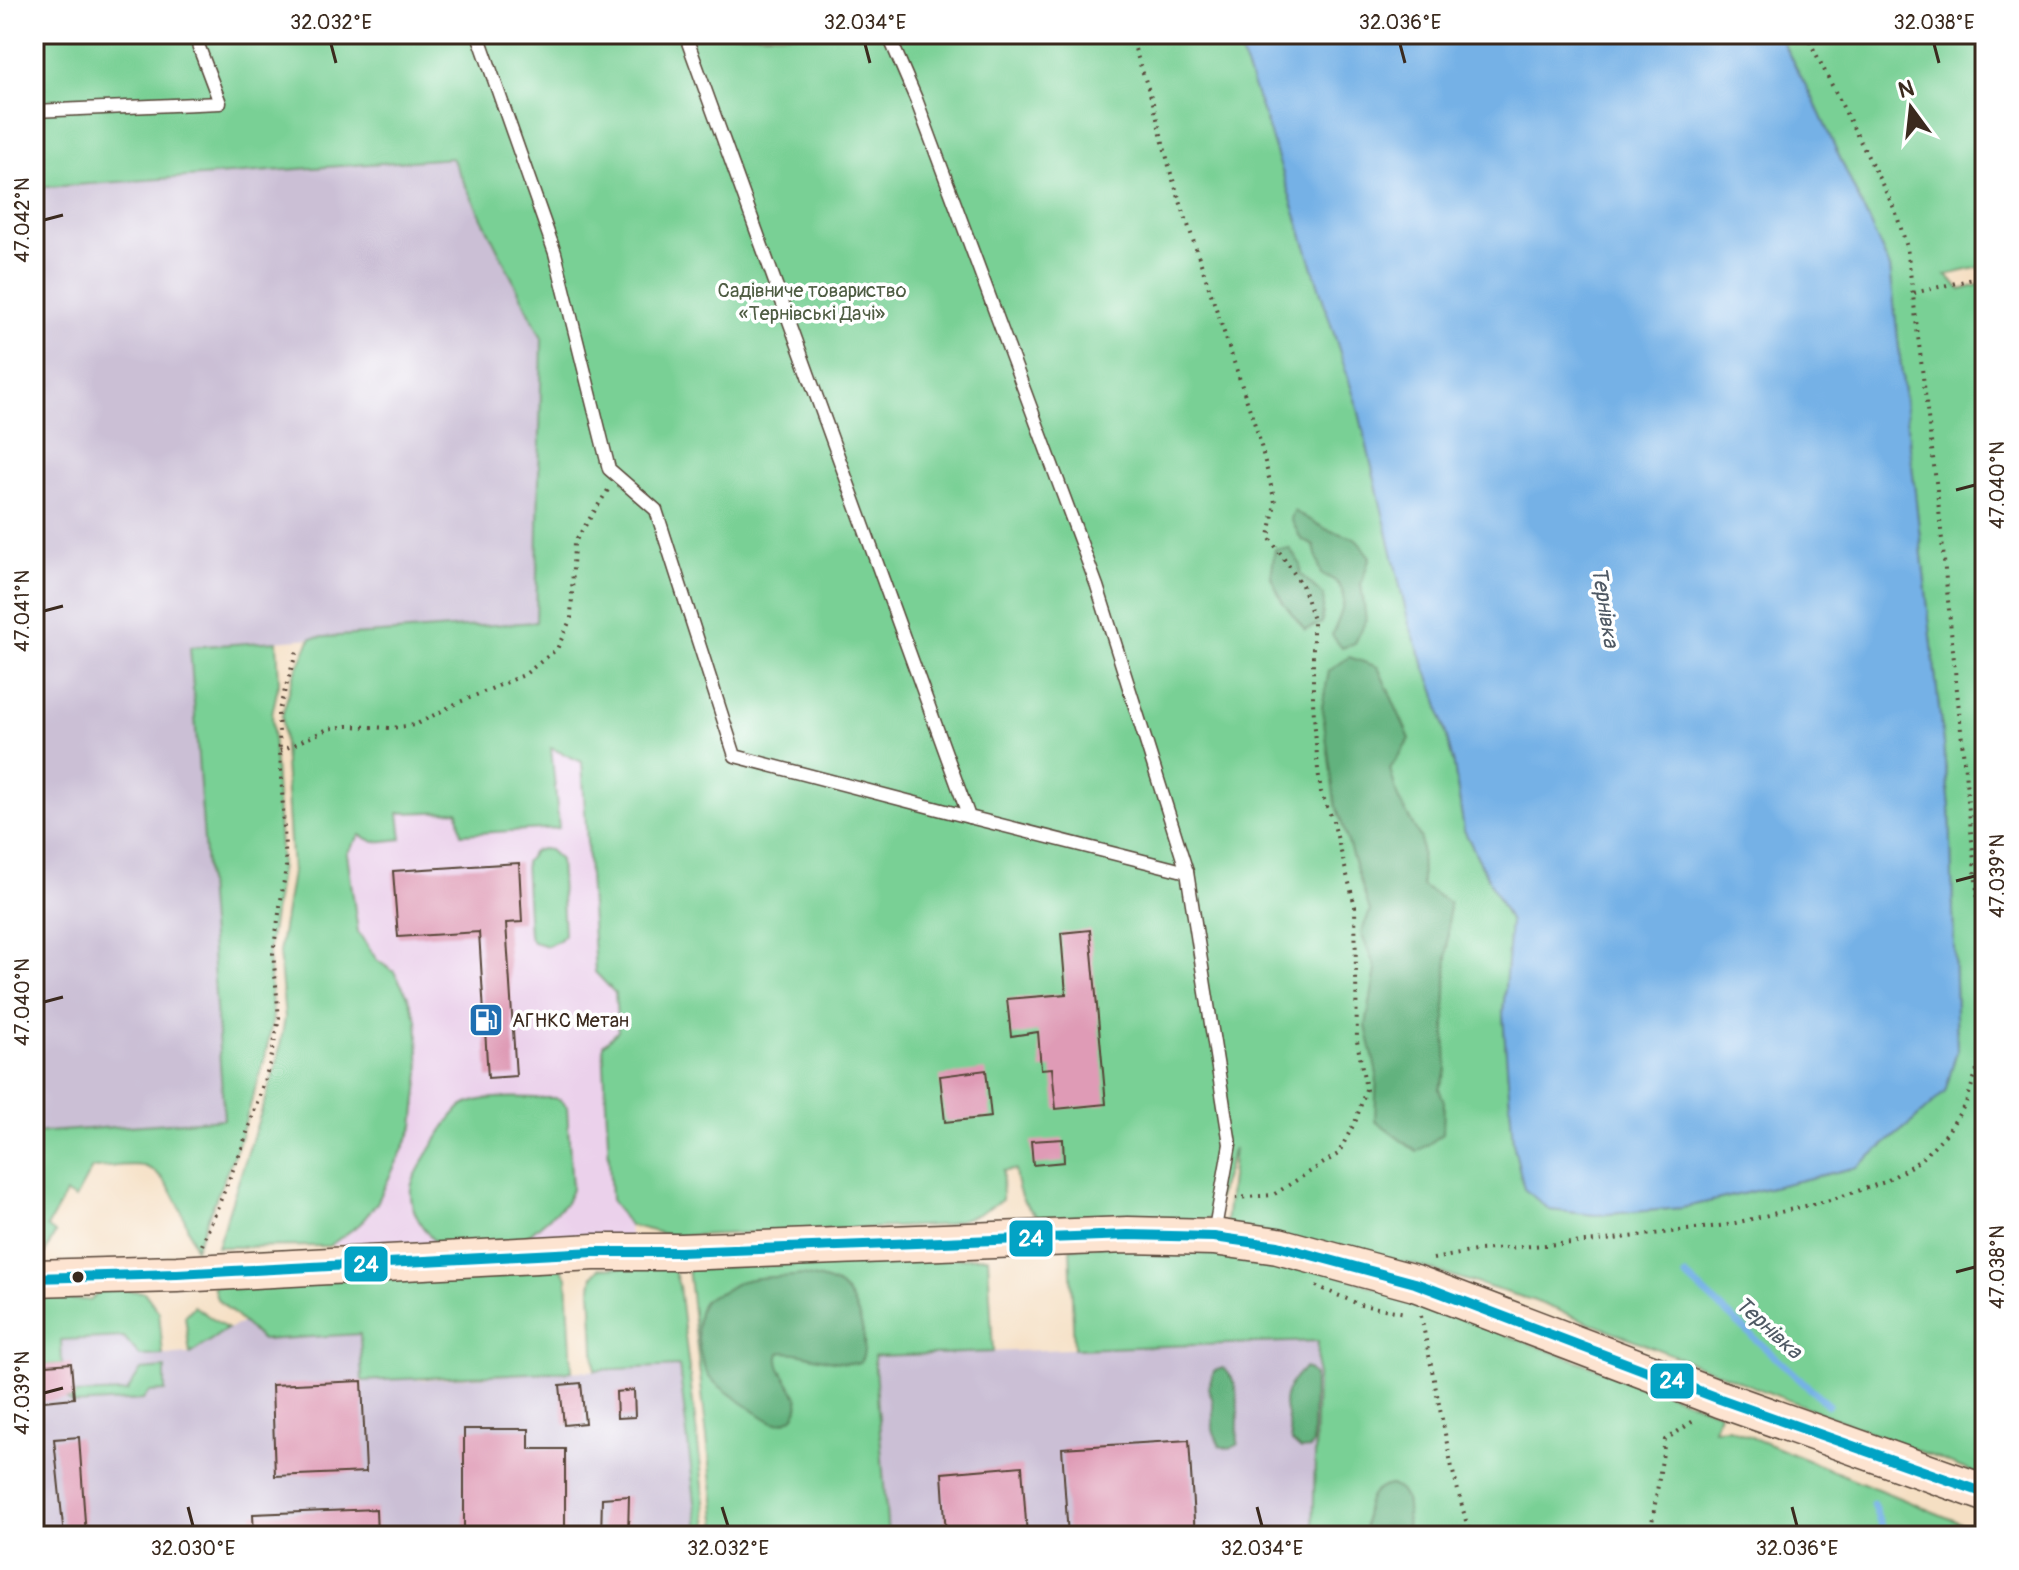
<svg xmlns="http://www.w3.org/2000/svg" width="2019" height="1570" viewBox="0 0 2019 1570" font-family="Pangolin,sans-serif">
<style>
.built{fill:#ebd1eb}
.industrial{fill:#cbbfd5}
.green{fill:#79d095;stroke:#5a7d5a;stroke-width:2}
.forest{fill:#62b27e;stroke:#4e6e4e;stroke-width:2}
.water{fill:#74b1e6;stroke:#586e82;stroke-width:2}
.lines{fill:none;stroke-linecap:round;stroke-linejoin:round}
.stream{stroke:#74b1e6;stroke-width:7}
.building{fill:#df9bb6}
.lane-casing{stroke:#574537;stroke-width:15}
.secondary-casing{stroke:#574537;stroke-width:39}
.path{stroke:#574537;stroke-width:4;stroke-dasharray:2 6;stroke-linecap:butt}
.lane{stroke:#fff;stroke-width:12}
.secondary{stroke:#fde4d1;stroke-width:36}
.bus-1-casing{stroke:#fff;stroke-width:16}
.bus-1{stroke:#03a3c5;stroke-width:10}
.ticks{fill:none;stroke:#3b2a1e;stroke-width:3}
.bus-dot{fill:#3b2a1e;stroke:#fff;stroke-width:3}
.labels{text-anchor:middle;stroke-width:7;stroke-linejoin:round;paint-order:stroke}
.park-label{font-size:20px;fill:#4e5c42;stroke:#fff}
.poi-label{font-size:20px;fill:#3b2a1e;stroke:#fff;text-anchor:start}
.water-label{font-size:22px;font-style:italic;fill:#4f5964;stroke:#fff}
.line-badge{stroke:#fff;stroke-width:3}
.badge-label{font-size:22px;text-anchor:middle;font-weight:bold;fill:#fff}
.neatline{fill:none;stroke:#3b2a1e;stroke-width:3}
.ticks-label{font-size:20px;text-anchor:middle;fill:#3b2a1e}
</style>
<rect width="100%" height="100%" fill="#fff"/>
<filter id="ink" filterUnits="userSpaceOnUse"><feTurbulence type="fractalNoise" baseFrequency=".0125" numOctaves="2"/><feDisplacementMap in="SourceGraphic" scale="16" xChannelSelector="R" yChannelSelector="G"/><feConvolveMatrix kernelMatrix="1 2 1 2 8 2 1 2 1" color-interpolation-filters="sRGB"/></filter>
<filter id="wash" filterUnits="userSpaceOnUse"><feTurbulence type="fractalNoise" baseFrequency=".006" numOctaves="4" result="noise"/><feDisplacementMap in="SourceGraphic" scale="32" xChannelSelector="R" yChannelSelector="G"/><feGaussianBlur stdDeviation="1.8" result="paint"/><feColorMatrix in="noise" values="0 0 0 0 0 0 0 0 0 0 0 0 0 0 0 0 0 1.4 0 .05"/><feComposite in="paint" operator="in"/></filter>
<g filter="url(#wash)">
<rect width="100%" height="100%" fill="#f5dfc3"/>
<!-- built -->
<path class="built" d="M 551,748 L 602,771 L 630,1238 L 329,1246 L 301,759 Z"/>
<!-- industrial -->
<g class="industrial">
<path d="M 453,158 L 542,338 L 536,622 L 190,647 L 224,1119 L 34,1133 L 34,188 Z"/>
<path d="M 414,1314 L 417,1380 L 679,1366 L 699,1536 L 34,1536 L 34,1366 L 61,1340 L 124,1337 L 140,1356 L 190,1354 L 227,1329 L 242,1323 Z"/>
<path d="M 1318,1340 L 1313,1536 L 888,1536 L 874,1356 Z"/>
</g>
<!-- green -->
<g class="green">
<path d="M 34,34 L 1234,34 L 1267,124 L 1359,412 L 1409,624 L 1435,692 L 1454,765 L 1464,830 L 1510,922 L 1503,1015 L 1513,1142 L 1524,1188 L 1550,1210 L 1596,1215 L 1682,1208 L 1857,1167 L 1912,1122 L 1945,1091 L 1957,1050 L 1950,807 L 1890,268 L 1813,99 L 1778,34 L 1985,34 L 1985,266 L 1946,275 L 1961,290 L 1985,283 L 1985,1477 L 1532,1300 L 1415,1265 L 1226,1225 L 1234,1148 L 1212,1216 L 1206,1221 L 1046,1223 C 1025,1208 1017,1196 1015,1170 L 1003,1171 L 1002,1200 L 978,1214 L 944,1225 L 673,1236 L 629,1225 L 611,1200 L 603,1045 L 618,1031 L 615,993 L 595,972 L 582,762 L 551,748 L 559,828 L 461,834 L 458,811 L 399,813 L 402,839 L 374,842 L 360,835 L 347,853 L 358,932 L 377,960 L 394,972 L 408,996 L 417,1020 L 420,1072 L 414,1126 L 377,1203 L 360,1224 L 329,1246 L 217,1247 L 277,1063 L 285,1018 L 279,953 L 292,872 L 282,716 L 293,677 L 311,638 L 536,622 L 542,338 L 452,158 L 34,188 Z"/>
<path d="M 277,641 L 279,682 L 272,714 L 281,865 L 268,954 L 273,1018 L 265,1057 L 238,1145 L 195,1249 C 186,1224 173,1174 143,1166 C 132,1163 105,1168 92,1168 L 75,1199 L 66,1194 L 47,1227 L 55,1233 L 45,1253 L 34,1253 L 34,1133 L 224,1119 L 190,647 Z"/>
<path d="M 542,849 L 549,850 L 560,860 L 564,934 L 560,940 L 547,946 L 533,942 L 529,935 L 525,862 L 534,851 Z"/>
<path d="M 555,1098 L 562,1101 L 567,1107 L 572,1189 L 566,1203 L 526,1237 L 511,1241 L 436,1243 C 422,1229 409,1209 411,1188 C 412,1176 452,1112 463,1106 C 489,1093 526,1099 555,1098 Z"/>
<path d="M 1127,1243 L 1318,1267 L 1719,1412 L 1714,1429 L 1729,1428 L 1985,1533 L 1985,1536 L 1313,1536 L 1318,1341 L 1074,1349 L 1070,1248 Z"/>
<path d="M 988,1257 L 993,1352 L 874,1356 L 888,1536 L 718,1536 L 688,1268 Z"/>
<path d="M 668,1265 L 675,1273 L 679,1286 L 709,1536 L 699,1536 L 679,1366 L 595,1370 L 591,1287 L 593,1276 L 600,1268 Z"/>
<path d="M 561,1268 L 567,1277 L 572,1371 L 362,1381 L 360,1334 L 262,1340 L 217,1299 L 213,1286 Z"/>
<path d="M 34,1288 L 54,1291 L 62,1299 L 90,1300 L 104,1288 L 144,1292 L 159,1312 L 163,1355 L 140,1356 L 124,1337 L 61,1340 L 62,1364 L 34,1366 Z"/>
<path d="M 194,1306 L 227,1329 L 190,1354 L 185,1316 Z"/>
<path d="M 165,1368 L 165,1391 L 149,1392 L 143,1400 L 73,1404 L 67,1399 L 74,1398 L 74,1394 L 127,1392 L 141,1370 Z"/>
</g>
<!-- forest -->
<g class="forest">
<path d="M 1294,511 L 1328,530 L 1355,538 L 1370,557 L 1361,584 L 1366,620 L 1355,643 L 1342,648 L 1332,635 C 1343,610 1355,585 1321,574 L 1314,546 L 1301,539 L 1291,519 Z"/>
<path d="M 1275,549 L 1290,549 L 1301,565 L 1300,574 L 1324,596 L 1322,623 L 1305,630 L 1282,601 L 1271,577 Z"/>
<path d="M 1349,657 L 1378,667 L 1410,739 L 1390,769 L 1398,798 L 1421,839 L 1422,886 L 1449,903 L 1445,1023 L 1447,1070 L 1439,1089 L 1444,1101 L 1443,1134 L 1417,1152 L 1375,1121 L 1377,1074 L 1366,1026 L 1376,970 L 1361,933 L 1370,911 L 1335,802 L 1322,707 L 1329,671 Z"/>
<path d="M 803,1275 C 814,1278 831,1280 840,1287 C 858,1301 871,1344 860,1363 C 837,1366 792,1348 779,1353 C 771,1374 810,1394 795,1414 C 791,1420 780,1424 773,1422 C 767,1421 712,1382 709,1377 C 699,1361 691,1315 705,1300 C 709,1295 715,1295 721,1292 C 728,1289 734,1283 742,1281 C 761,1275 784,1278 803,1275 Z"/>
<path d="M 1223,1368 C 1245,1384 1236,1421 1238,1444 L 1230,1449 L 1220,1446 L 1213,1430 L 1213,1401 L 1208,1388 L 1214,1371 Z"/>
<path d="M 1306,1368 L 1314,1375 L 1313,1444 L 1310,1449 L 1301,1450 L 1292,1442 L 1284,1401 C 1285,1390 1297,1372 1306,1368 Z"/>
<path d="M 1391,1485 C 1413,1494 1407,1516 1406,1536 L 1365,1536 C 1364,1513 1364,1489 1391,1485 Z"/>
</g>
<!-- water -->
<path class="water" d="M 1234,34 L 1778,34 L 1813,99 L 1890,268 L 1950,807 L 1957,1050 L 1945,1092 L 1912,1122 L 1857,1167 L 1682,1208 L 1596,1215 L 1550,1210 L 1524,1189 L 1513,1142 L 1503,1015 L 1510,922 L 1464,830 L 1454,765 L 1435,692 L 1409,624 L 1359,412 L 1267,124 Z"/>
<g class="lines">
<!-- stream -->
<g class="stream">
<path d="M 1686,1276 L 1828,1405"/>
<path d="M 1873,1504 L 1885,1536"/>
</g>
</g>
<g id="blocks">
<!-- building -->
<g class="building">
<path d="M 519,863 L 522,922 L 506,923 L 516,1076 L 488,1078 L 479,932 L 398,937 L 393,871 Z"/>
<path d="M 1090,930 L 1106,1104 L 1056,1109 L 1052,1068 L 1041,1069 L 1038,1032 L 1011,1036 L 1007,999 L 1066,994 L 1061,933 Z"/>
<path d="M 986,1070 L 991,1117 L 945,1122 L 940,1076 Z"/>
<path d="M 1063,1139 L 1064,1162 L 1033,1165 L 1031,1141 Z"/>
<path d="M 71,1363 L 74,1398 L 34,1402 L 34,1366 Z"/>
<path d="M 362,1381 L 366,1472 L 275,1476 L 272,1385 Z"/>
<path d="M 581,1383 L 585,1423 L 564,1425 L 560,1385 Z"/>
<path d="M 634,1390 L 635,1417 L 617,1418 L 616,1392 Z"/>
<path d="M 464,1429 L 529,1429 L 529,1449 L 565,1449 L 565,1536 L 464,1536 Z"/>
<path d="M 79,1437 L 86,1536 L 64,1536 L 54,1439 Z"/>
<path d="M 1189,1440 L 1195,1536 L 1068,1536 L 1062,1448 Z"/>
<path d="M 1022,1466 L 1027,1536 L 946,1536 L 942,1473 Z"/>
<path d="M 629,1496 L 628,1536 L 601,1536 L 602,1498 Z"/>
<path d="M 376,1509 L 377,1536 L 254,1536 L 253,1514 Z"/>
</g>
</g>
</g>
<g filter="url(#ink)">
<use href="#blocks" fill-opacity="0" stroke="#574537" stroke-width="2"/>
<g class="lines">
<!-- lane casing -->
<g class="lane-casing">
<g id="lane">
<path d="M 478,34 L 555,253 L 609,469 L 656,510 L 735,756 L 969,817"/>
<path d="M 685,34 L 969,817 L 1187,872"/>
<path d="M 888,34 L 916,99 L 1097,586 L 1187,872 L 1230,1144 L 1214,1234"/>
<path d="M 34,111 L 220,103 L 194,34"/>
</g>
</g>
<!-- secondary casing -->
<g class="secondary-casing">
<path id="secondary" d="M 34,1278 L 177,1274 L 594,1252 L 680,1252 L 1128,1235 L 1214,1237 L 1278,1246 L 1415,1283 L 1720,1399 L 1985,1493"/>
</g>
<!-- path -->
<g class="path">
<path d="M 1130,34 L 1153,103 L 1171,174 L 1258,434 L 1275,502 L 1269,537 L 1302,585 L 1313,620 L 1313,702 L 1318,770 L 1321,792 L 1333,821 L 1355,906 L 1357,1041 L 1366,1089 L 1356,1120 L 1338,1154 L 1273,1195 L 1236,1198"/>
<path d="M 1914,293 L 1985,276"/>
<path d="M 280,751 L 328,729 L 347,726 L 390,728 L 415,725 L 455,704 L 524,675 L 557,649 L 571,618 L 574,543 L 608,490"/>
<path d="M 202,1245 L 242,1148 L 271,1060 L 279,1018 L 273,953 L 286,867 L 278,713 L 298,647"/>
<path d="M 1433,1259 L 1480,1250 L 1598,1241 L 1727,1225 L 1830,1200 L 1885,1182 L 1919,1161 L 1947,1133 L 1966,1103 L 1983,1052 L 1979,911 L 1937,490 L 1907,247 L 1895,210 L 1806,34"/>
<path d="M 1316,1286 L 1361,1305 L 1406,1313"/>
<path d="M 1421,1316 L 1452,1468 L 1470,1536"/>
<path d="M 1650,1536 L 1665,1440 L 1695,1420"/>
</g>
<!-- lane -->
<use href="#lane" class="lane"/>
<!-- secondary -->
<use href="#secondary" class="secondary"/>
<!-- bus-1 casing -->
<g class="bus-1-casing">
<path id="bus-1" d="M 34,1278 L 177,1274 L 594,1252 L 680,1252 L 1128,1235 L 1214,1237 L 1278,1246 L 1415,1283 L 1720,1399 L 1985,1493"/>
</g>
<!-- bus-1 -->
<use href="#bus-1" class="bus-1"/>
</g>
</g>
<!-- ticks -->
<path class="ticks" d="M 331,44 L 336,63M 865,44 L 870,63M 1400,44 L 1405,63M 1934,44 L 1939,63M 44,220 L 63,215M 1956,490 L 1975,485M 44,611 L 63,606M 1956,881 L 1975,876M 44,1002 L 63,997M 1956,1272 L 1975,1267M 44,1393 L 63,1388M 188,1507 L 193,1526M 722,1507 L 728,1526M 1257,1507 L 1262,1526M 1792,1507 L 1797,1526"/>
<!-- icons -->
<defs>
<g id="fuel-square" transform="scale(1.8)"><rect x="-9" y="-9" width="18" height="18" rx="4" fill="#1f6fb2" stroke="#fff"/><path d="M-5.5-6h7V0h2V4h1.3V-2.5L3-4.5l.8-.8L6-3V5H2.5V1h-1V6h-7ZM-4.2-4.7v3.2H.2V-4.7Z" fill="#fff"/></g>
</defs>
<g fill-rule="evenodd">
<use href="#fuel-square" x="486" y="1020"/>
</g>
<!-- markers -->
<circle class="bus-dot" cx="78" cy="1277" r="7"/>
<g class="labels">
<!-- park labels -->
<g class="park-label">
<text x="812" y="297">Садівниче товариство<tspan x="812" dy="23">«Тернівські Дачі»</tspan></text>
</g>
<!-- poi labels -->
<g class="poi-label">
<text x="512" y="1027">АГНКС Метан</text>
</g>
<!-- water labels -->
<g class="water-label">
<text transform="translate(1606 607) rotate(81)" y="8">Тернівка</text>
<text transform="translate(1769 1327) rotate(42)" y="8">Тернівка</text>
</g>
</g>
<g class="line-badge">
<rect x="1008" y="1219" width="46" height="39" rx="8" fill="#03a3c5"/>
<rect x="343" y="1245" width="46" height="38" rx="8" fill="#03a3c5"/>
<rect x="1649" y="1362" width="46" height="38" rx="8" fill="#03a3c5"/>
</g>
<g class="badge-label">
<text x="1031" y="1246">24</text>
<text x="366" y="1272">24</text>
<text x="1672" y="1388">24</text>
</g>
<!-- margin -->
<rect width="2019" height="1570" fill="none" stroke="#fff" stroke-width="88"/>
<!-- north arrow -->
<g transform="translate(1911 108) rotate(345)" stroke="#ffffff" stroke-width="6" paint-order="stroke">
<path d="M0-6L14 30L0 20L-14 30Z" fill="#3b2a1e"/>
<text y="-12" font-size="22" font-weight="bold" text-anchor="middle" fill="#3b2a1e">N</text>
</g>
<rect x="44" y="44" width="1931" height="1482" class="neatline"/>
<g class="ticks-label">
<text x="331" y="29">32.032°E</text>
<text x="865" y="29">32.034°E</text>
<text x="1400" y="29">32.036°E</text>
<text x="1934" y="29">32.038°E</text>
<text transform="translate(22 220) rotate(-90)" y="7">47.042°N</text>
<text transform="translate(1997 485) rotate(-90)" y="7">47.040°N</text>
<text transform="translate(22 611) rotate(-90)" y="7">47.041°N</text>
<text transform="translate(1997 876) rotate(-90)" y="7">47.039°N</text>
<text transform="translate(22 1002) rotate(-90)" y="7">47.040°N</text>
<text transform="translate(1997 1267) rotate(-90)" y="7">47.038°N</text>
<text transform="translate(22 1393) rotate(-90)" y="7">47.039°N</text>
<text x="193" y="1555">32.030°E</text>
<text x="728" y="1555">32.032°E</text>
<text x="1262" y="1555">32.034°E</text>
<text x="1797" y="1555">32.036°E</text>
</g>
</svg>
